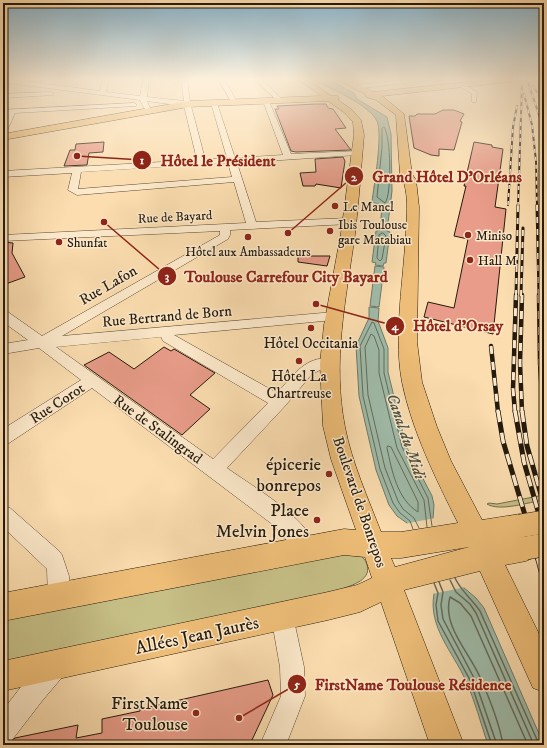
<svg xmlns="http://www.w3.org/2000/svg" width="547" height="748" viewBox="0 0 547 748" font-family="'IM FELL DW Pica',serif">
<style>
.green{fill:#c6bf86;stroke:#756c4a}
.water{fill:#9fbcaa;stroke:#6e7b6b}
.pier{fill:#fbddaf}
.lines{fill:none;stroke-linecap:round;stroke-linejoin:round}
.shore-far1{stroke:#626b5c;stroke-width:1}
.shore{stroke:#626b5c;stroke-width:1.5}
.building{fill:#e89c89;stroke:#241a0d}
.major-tunnel{stroke:#d0b68f;stroke-width:8;stroke-dasharray:8 4.5;stroke-linecap:butt}
.minor-casing{stroke:#5a4b36;stroke-width:1}
.major-casing{stroke:#241a0d;stroke-width:1}
.minor{fill:#fce9cb;fill-rule:evenodd}
.major{fill:#eebe78;fill-rule:evenodd}
.rail-far4-casing{stroke:#241a0d;stroke-width:2}
.rail-far3-casing{stroke:#241a0d;stroke-width:3}
.rail-far2-casing{stroke:#241a0d;stroke-width:4.5}
.rail-far1-casing{stroke:#241a0d;stroke-width:5}
.rail-casing{stroke:#241a0d;stroke-width:6}
.rail-far4{stroke:#fce9cb;stroke-width:1.5;stroke-dasharray:4;stroke-linecap:butt}
.rail-far3{stroke:#fce9cb;stroke-width:2;stroke-dasharray:6;stroke-linecap:butt}
.rail-far2{stroke:#fce9cb;stroke-width:3;stroke-dasharray:8;stroke-linecap:butt}
.rail-far1{stroke:#fce9cb;stroke-width:3.5;stroke-dasharray:11;stroke-linecap:butt}
.rail{stroke:#fce9cb;stroke-width:4.5;stroke-dasharray:14;stroke-linecap:butt}
.major-bridge-casing{stroke:#241a0d;stroke-width:24;stroke-linecap:butt}
.major-bridge{stroke:#eebe78;stroke-width:23}
.poi-dot{fill:#8f2418;stroke:#fce9cb;stroke-width:1.5}
.labels{text-anchor:middle;stroke-width:3;stroke-linejoin:round;paint-order:stroke}
.far-poi-label{font-size:13px;fill:#241a0d;stroke:#fce9cb;text-anchor:start}
.far-street-label{font-size:13px;fill:#241a0d;stroke:#fce9cb}
.street-label{font-size:15px;fill:#241a0d;stroke:#fce9cb}
.poi-label{font-size:15px;fill:#241a0d;stroke:#fce9cb}
.water-label{font-size:16px;font-style:italic;fill:#4f5344;stroke:#fce9cb}
.near-poi-label{font-size:18px;fill:#241a0d;stroke:#fce9cb;text-anchor:end}
.near-street-label{font-size:18px;fill:#241a0d;stroke:#fce9cb}
.leader{fill:none;stroke:#8f2418;stroke-width:1.5}
.callout-dot{fill:#8f2418;stroke:#fce9cb;stroke-width:1.5}
.mark-label{font-size:12px;text-anchor:middle;font-weight:bold;fill:#fff}
.callout-label{font-size:16px;text-anchor:middle;font-weight:bold;fill:#8f2418;stroke:#fce9cb;stroke-width:3;stroke-linejoin:round;paint-order:stroke}
</style>
<rect width="100%" height="100%" fill="#fbddaf"/>
<filter id="stains"><feTurbulence type="fractalNoise" baseFrequency=".005" numOctaves="4"/><feColorMatrix values="0 0 0 0 .2 0 0 0 0 .09 0 0 0 0 .02 0 0 0 .5 -.17"/></filter>
<radialGradient id="worn" r=".72"><stop offset=".6" stop-color="#630" stop-opacity="0"/><stop offset="1" stop-color="#630" stop-opacity=".3"/></radialGradient>
<!-- green -->
<g class="green">
<path d="M 544,495 L 544,500 C 529,502 500,512 487,504 L 489,503 L 497,504 Z"/>
<path d="M 327,553 C 337,553 348,552 356,554 C 360,554 364,558 366,562 C 374,580 352,585 339,590 L 3,666 L 3,616 Z"/>
</g>
<!-- water -->
<g class="water">
<path d="M 313,79 L 326,79 L 354,93 L 357,99 L 387,117 L 391,134 L 392,191 L 387,231 L 390,232 L 386,263 L 384,263 L 383,266 L 375,265 L 376,263 L 372,262 L 376,231 L 380,230 L 382,206 L 372,202 C 374,185 383,135 377,121 C 369,104 330,89 313,79 Z"/>
<path d="M 375,266 L 384,267 L 379,307 L 370,306 Z"/>
<path d="M 369,307 L 379,308 L 378,321 L 388,348 L 388,372 L 406,446 L 432,496 L 434,505 L 433,519 L 463,587 L 476,598 L 484,608 L 544,745 L 488,745 C 481,724 475,701 466,681 C 453,652 428,627 434,594 L 407,523 L 397,516 L 389,505 L 376,470 L 359,396 L 356,346 L 369,318 Z"/>
</g>
<!-- pier -->
<path class="pier" d="M 435,518 L 466,587 L 432,594 L 404,524 Z"/>
<g class="lines">
<!-- shore-far1 -->
<g class="shore-far1">
<path d="M 384,127 C 391,135 392,195 385,203 L 377,197 L 382,147 L 382,129 Z"/>
<path d="M 383,233 L 386,236 L 382,259 L 380,261 L 377,258 L 379,235 Z"/>
<path d="M 388,446 L 391,447 L 418,502 L 418,512 C 397,499 392,471 387,448 Z"/>
<path d="M 419,528 L 414,518 L 403,509 L 398,501 L 385,468 L 368,395 L 365,347 L 371,334 L 374,336 L 379,350 L 379,373 L 397,448 L 424,500 L 427,527"/>
<path d="M 413,529 L 410,521 L 400,513 L 393,503 L 380,469 L 363,396 L 360,346 L 372,322 L 374,323 L 384,349 L 384,373 L 402,447 L 428,498 L 432,526"/>
</g>
<!-- shore -->
<g class="shore">
<path d="M 455,578 C 461,591 472,599 480,611 L 538,742 L 541,745"/>
<path d="M 450,580 L 456,592 L 470,604 L 476,613 L 534,745"/>
<path d="M 439,582 L 443,592 L 441,605 L 443,619 L 474,678 L 497,745"/>
<path d="M 434,583 L 438,593 L 436,605 L 438,621 L 470,680 L 492,745"/>
<path d="M 503,745 C 499,721 489,697 479,675 C 468,651 442,625 450,597 L 460,603 L 471,616 L 528,745"/>
</g>
</g>
<!-- building -->
<g class="building">
<path d="M 316,104 L 326,104 L 328,108 L 333,109 L 346,128 L 335,129 L 351,150 L 296,152 L 291,151 L 275,109 L 279,109 L 277,106 Z"/>
<path d="M 443,110 L 454,110 L 464,114 L 460,121 L 462,122 L 454,150 L 439,149 L 439,156 L 431,155 L 414,148 L 409,116 L 415,116 L 417,114 L 435,114 Z"/>
<path d="M 104,142 L 103,152 L 89,153 L 87,165 L 64,166 L 70,150 L 75,150 L 76,144 Z"/>
<path d="M 474,142 L 492,145 L 492,147 L 503,149 L 495,207 L 506,209 L 493,334 L 424,317 L 428,302 L 454,308 L 468,239 L 454,236 L 466,186 L 464,186 Z"/>
<path d="M 343,157 L 345,161 L 341,188 L 316,184 L 315,186 L 303,186 L 300,173 L 316,172 L 315,159 Z"/>
<path d="M 3,242 L 13,243 L 12,253 L 25,277 L 3,285 Z"/>
<path d="M 298,256 L 330,256 L 327,266 L 298,262 Z"/>
<path d="M 164,347 L 171,351 L 174,349 L 215,373 L 190,395 L 210,409 L 182,435 L 84,365 L 109,352 L 134,369 Z"/>
<path d="M 268,680 L 273,695 L 252,740 L 244,745 L 5,745 L 15,738 L 78,725 L 76,738 L 102,733 L 102,719 L 140,711 L 140,709 Z"/>
</g>
<g class="lines">
<!-- major-tunnel -->
<path class="major-tunnel" d="M 509,80 L 513,79"/>
<!-- minor casing -->
<g class="minor-casing">
<g id="minor">
<path d="M 9,79 L 100,91 L 103,79 L 109,79 L 106,92 L 140,96 L 143,79 L 149,79 L 147,97 L 184,101 L 181,79 L 187,79 L 190,102 L 205,159 L 227,158 L 211,103 L 214,101 L 217,103 L 235,158 L 283,155 L 263,101 L 266,99 L 269,101 L 291,154 L 357,151 L 361,153 L 357,155 L 237,163 L 256,222 L 349,218 L 354,221 L 349,224 L 230,230 L 230,235 L 228,239 L 62,336 L 334,312 L 339,313 L 341,316 L 339,319 L 334,320 L 174,335 L 277,393 C 292,377 308,352 334,360 L 336,364 L 334,368 L 320,370 L 312,374 L 285,406 L 227,468 C 256,489 304,515 318,549 L 315,556 L 308,559 C 296,554 283,534 272,524 L 92,388 L 9,443 L 3,445 L 3,429 L 81,380 L 39,348 L 3,354 L 3,344 L 28,340 L 3,322 L 3,311 L 8,312 L 42,336 L 220,235 L 220,231 L 3,241 L 3,235 L 246,223 L 234,182 L 77,195 L 68,190 L 72,173 L 3,177 L 3,171 L 197,160 L 184,106 L 147,101 L 150,108 L 147,110 L 144,108 L 140,100 L 8,83 L 5,81 ZM 228,163 L 232,177 L 78,189 L 81,172 ZM 161,337 L 163,341 L 268,403 L 213,459 L 56,347 Z"/>
<path d="M 218,79 L 224,79 L 237,102 L 236,103 L 232,103 Z"/>
<path d="M 254,79 L 261,79 L 283,100 L 283,102 L 279,102 Z"/>
<path d="M 414,79 L 438,79 L 355,89 L 352,87 L 355,85 Z"/>
<path d="M 459,84 L 463,84 L 477,92 L 476,102 L 472,102 L 472,94 L 459,86 Z"/>
<path d="M 51,92 L 53,93 L 53,95 L 3,98 L 3,94 Z"/>
<path d="M 134,103 L 136,104 L 136,106 L 15,113 L 7,131 L 3,133 L 3,123 L 8,114 L 3,114 L 3,110 Z"/>
<path d="M 3,505 L 10,508 L 59,551 L 62,555 L 69,576 L 70,597 L 67,605 L 59,608 L 51,605 L 48,597 L 47,569 L 3,527 Z"/>
<path d="M 282,605 L 290,608 L 293,616 L 304,667 L 305,696 L 286,745 L 260,745 L 281,696 L 280,667 L 271,616 L 274,608 Z"/>
<path d="M 56,655 L 64,659 L 68,667 L 64,675 L 42,701 L 12,740 L 3,744 L 3,710 L 24,683 L 48,659 Z"/>
</g>
</g>
<!-- major casing -->
<g class="major-casing">
<path id="major" d="M 298,79 L 307,79 L 331,96 L 338,96 L 339,98 L 338,100 L 351,109 L 361,120 L 364,135 C 361,168 359,201 355,234 C 346,300 332,361 345,427 C 352,463 368,498 381,532 L 401,532 L 458,523 C 436,479 412,431 402,382 C 394,341 402,288 405,246 C 406,226 411,191 400,174 L 396,115 L 376,100 L 366,97 L 365,94 L 336,79 L 347,79 L 373,92 L 494,79 L 513,80 L 509,82 L 382,96 L 404,114 L 412,174 L 416,180 L 419,207 L 417,342 L 422,382 L 437,427 L 451,461 L 482,520 L 520,514 L 529,517 L 532,526 L 529,535 L 527,535 L 535,539 L 539,548 L 535,557 L 526,561 L 505,565 L 544,644 L 544,692 L 533,688 L 480,571 L 404,590 L 464,745 L 430,745 L 381,602 L 360,612 L 328,620 L 3,691 L 3,661 L 328,592 L 357,585 L 372,578 L 365,557 L 344,555 L 3,621 L 3,593 L 344,529 L 356,530 L 331,459 L 323,426 L 320,364 L 324,325 L 341,233 L 354,135 L 353,122 L 345,113 L 328,101 L 188,107 L 3,140 L 3,134 L 188,101 L 321,96 ZM 469,547 L 395,567 L 391,558 L 401,558 Z"/>
</g>
<!-- minor -->
<use href="#minor" class="minor"/>
<!-- major -->
<use href="#major" class="major"/>
<!-- rail-far4 casing -->
<g class="rail-far4-casing">
<g id="rail-far4">
<path d="M 527,79 L 544,130"/>
<path d="M 533,86 L 544,103"/>
<path d="M 524,94 L 532,125 L 536,161 L 537,206"/>
<path d="M 508,205 L 513,127 L 517,106"/>
<path d="M 518,206 L 522,85"/>
</g>
</g>
<!-- rail-far3 casing -->
<g class="rail-far3-casing">
<g id="rail-far3">
<path d="M 537,205 L 539,296"/>
<path d="M 516,296 L 518,205"/>
<path d="M 521,296 L 523,228"/>
</g>
</g>
<!-- rail-far2 casing -->
<g class="rail-far2-casing">
<g id="rail-far2">
<path d="M 522,295 L 520,363 L 522,412"/>
<path d="M 539,295 L 540,363 L 543,412"/>
<path d="M 491,346 L 498,412"/>
<path d="M 515,412 L 513,389 L 516,295"/>
</g>
</g>
<!-- rail-far1 casing -->
<g class="rail-far1-casing">
<g id="rail-far1">
<path d="M 498,411 L 503,441 L 538,559"/>
<path d="M 515,411 L 524,462 L 544,532"/>
<path d="M 522,411 L 527,446 L 544,505"/>
<path d="M 543,411 L 544,421"/>
</g>
</g>
<!-- rail casing -->
<g class="rail-casing">
<path id="rail" d="M 538,558 L 544,580"/>
</g>
<!-- rail-far4 -->
<use href="#rail-far4" class="rail-far4"/>
<!-- rail-far3 -->
<use href="#rail-far3" class="rail-far3"/>
<!-- rail-far2 -->
<use href="#rail-far2" class="rail-far2"/>
<!-- rail-far1 -->
<use href="#rail-far1" class="rail-far1"/>
<!-- rail -->
<use href="#rail" class="rail"/>
<!-- major-bridge casing -->
<g class="major-bridge-casing">
<g id="major-bridge">
<path d="M 520,526 L 544,522"/>
<path d="M 526,548 L 544,545"/>
</g>
</g>
<!-- major-bridge -->
<use href="#major-bridge" class="major-bridge"/>
</g>
<!-- sky -->
<linearGradient id="sky" x2="0" y2="1"><stop stop-color="#8bb7cf"/><stop offset="0.43" stop-color="#fdf0db"/><stop offset="1" stop-color="#fdf0db" stop-opacity="0"/></linearGradient>
<rect width="547" height="184" fill="url(#sky)"/>
<!-- markers -->
<g class="poi-dot">
<circle cx="335" cy="206" r="4"/>
<circle cx="330" cy="231" r="4"/>
<circle cx="468" cy="235" r="4"/>
<circle cx="248" cy="237" r="4"/>
<circle cx="59" cy="242" r="4"/>
<circle cx="470" cy="260" r="4"/>
<circle cx="311" cy="328" r="4"/>
<circle cx="299" cy="361" r="4"/>
<circle cx="329" cy="474" r="4"/>
<circle cx="317" cy="520" r="4"/>
<circle cx="196" cy="713" r="4"/>
</g>
<g class="labels">
<!-- far-poi labels -->
<g class="far-poi-label">
<text x="343" y="211">Le Manel</text>
<text x="338" y="229">Ibis Toulouse<tspan x="338" dy="15">gare Matabiau</tspan></text>
<text x="476" y="240">Miniso</text>
<text x="67" y="247">Shunfat</text>
<text x="248" y="256" text-anchor="middle">Hôtel aux Ambassadeurs</text>
<text x="478" y="265">Hall M</text>
</g>
<!-- far-street labels -->
<g class="far-street-label">
<text transform="translate(175 216) rotate(-3)" y="5">Rue de Bayard</text>
</g>
<!-- street labels -->
<g class="street-label">
<text transform="translate(108 285) rotate(-30)" y="5">Rue Lafon</text>
<text transform="translate(167 316) rotate(-5)" y="5">Rue Bertrand de Born</text>
<text transform="translate(57 403) rotate(-33)" y="5">Rue Corot</text>
<text transform="translate(158 429) rotate(36)" y="5">Rue de Stalingrad</text>
<text transform="translate(360 502) rotate(71)" y="5">Boulevard de Bonrepos</text>
</g>
<!-- poi labels -->
<g class="poi-label">
<text x="311" y="348">Hôtel Occitania</text>
<text x="299" y="381">Hôtel La<tspan x="299" dy="17">Chartreuse</tspan></text>
</g>
<!-- water labels -->
<g class="water-label">
<text transform="translate(407 436) rotate(71)" y="6">Canal du Midi</text>
</g>
<!-- near-poi labels -->
<g class="near-poi-label">
<text x="321" y="470">épicerie<tspan x="321" dy="21">bonrepos</tspan></text>
<text x="309" y="516">Place<tspan x="309" dy="21">Melvin Jones</tspan></text>
<text x="188" y="709">FirstName<tspan x="188" dy="21">Toulouse</tspan></text>
</g>
<!-- near-street labels -->
<g class="near-street-label">
<text transform="translate(197 635) rotate(-12)" y="6">Allées Jean Jaurès</text>
</g>
</g>
<!-- callouts -->
<path class="leader" d="M77 156L142 160M288 233L354 176M104 222L167 276M316 304L395 326M239 718L297 684"/>
<g class="callout-dot">
<circle cx="77" cy="156" r="4"/>
<circle cx="288" cy="233" r="4"/>
<circle cx="104" cy="222" r="4"/>
<circle cx="316" cy="304" r="4"/>
<circle cx="239" cy="718" r="4"/>
<circle cx="142" cy="160" r="10"/>
<circle cx="354" cy="176" r="10"/>
<circle cx="167" cy="276" r="10"/>
<circle cx="395" cy="326" r="10"/>
<circle cx="297" cy="684" r="10"/>
</g>
<g class="mark-label">
<text x="142" y="164">1</text>
<text x="354" y="181">2</text>
<text x="167" y="280">3</text>
<text x="395" y="330">4</text>
<text x="297" y="688">5</text>
</g>
<g class="callout-label">
<text x="218" y="166">Hôtel le Président</text>
<text x="447" y="182">Grand Hôtel D'Orléans</text>
<text x="286" y="282">Toulouse Carrefour City Bayard</text>
<text x="458" y="331">Hôtel d'Orsay</text>
<text x="413" y="690">FirstName Toulouse Résidence</text>
</g>
<!-- margin -->
<rect width="547" height="748" fill="none" stroke="#fbddaf" stroke-width="16"/>
<rect x="4" y="4" width="539" height="740" fill="none" stroke="#241a0d" stroke-width="2"/>
<rect x="8" y="8" width="531" height="732" fill="none" stroke="#241a0d"/>
<rect width="100%" height="100%" filter="url(#stains)"/>
<rect width="100%" height="100%" fill="url(#worn)"/>
</svg>
